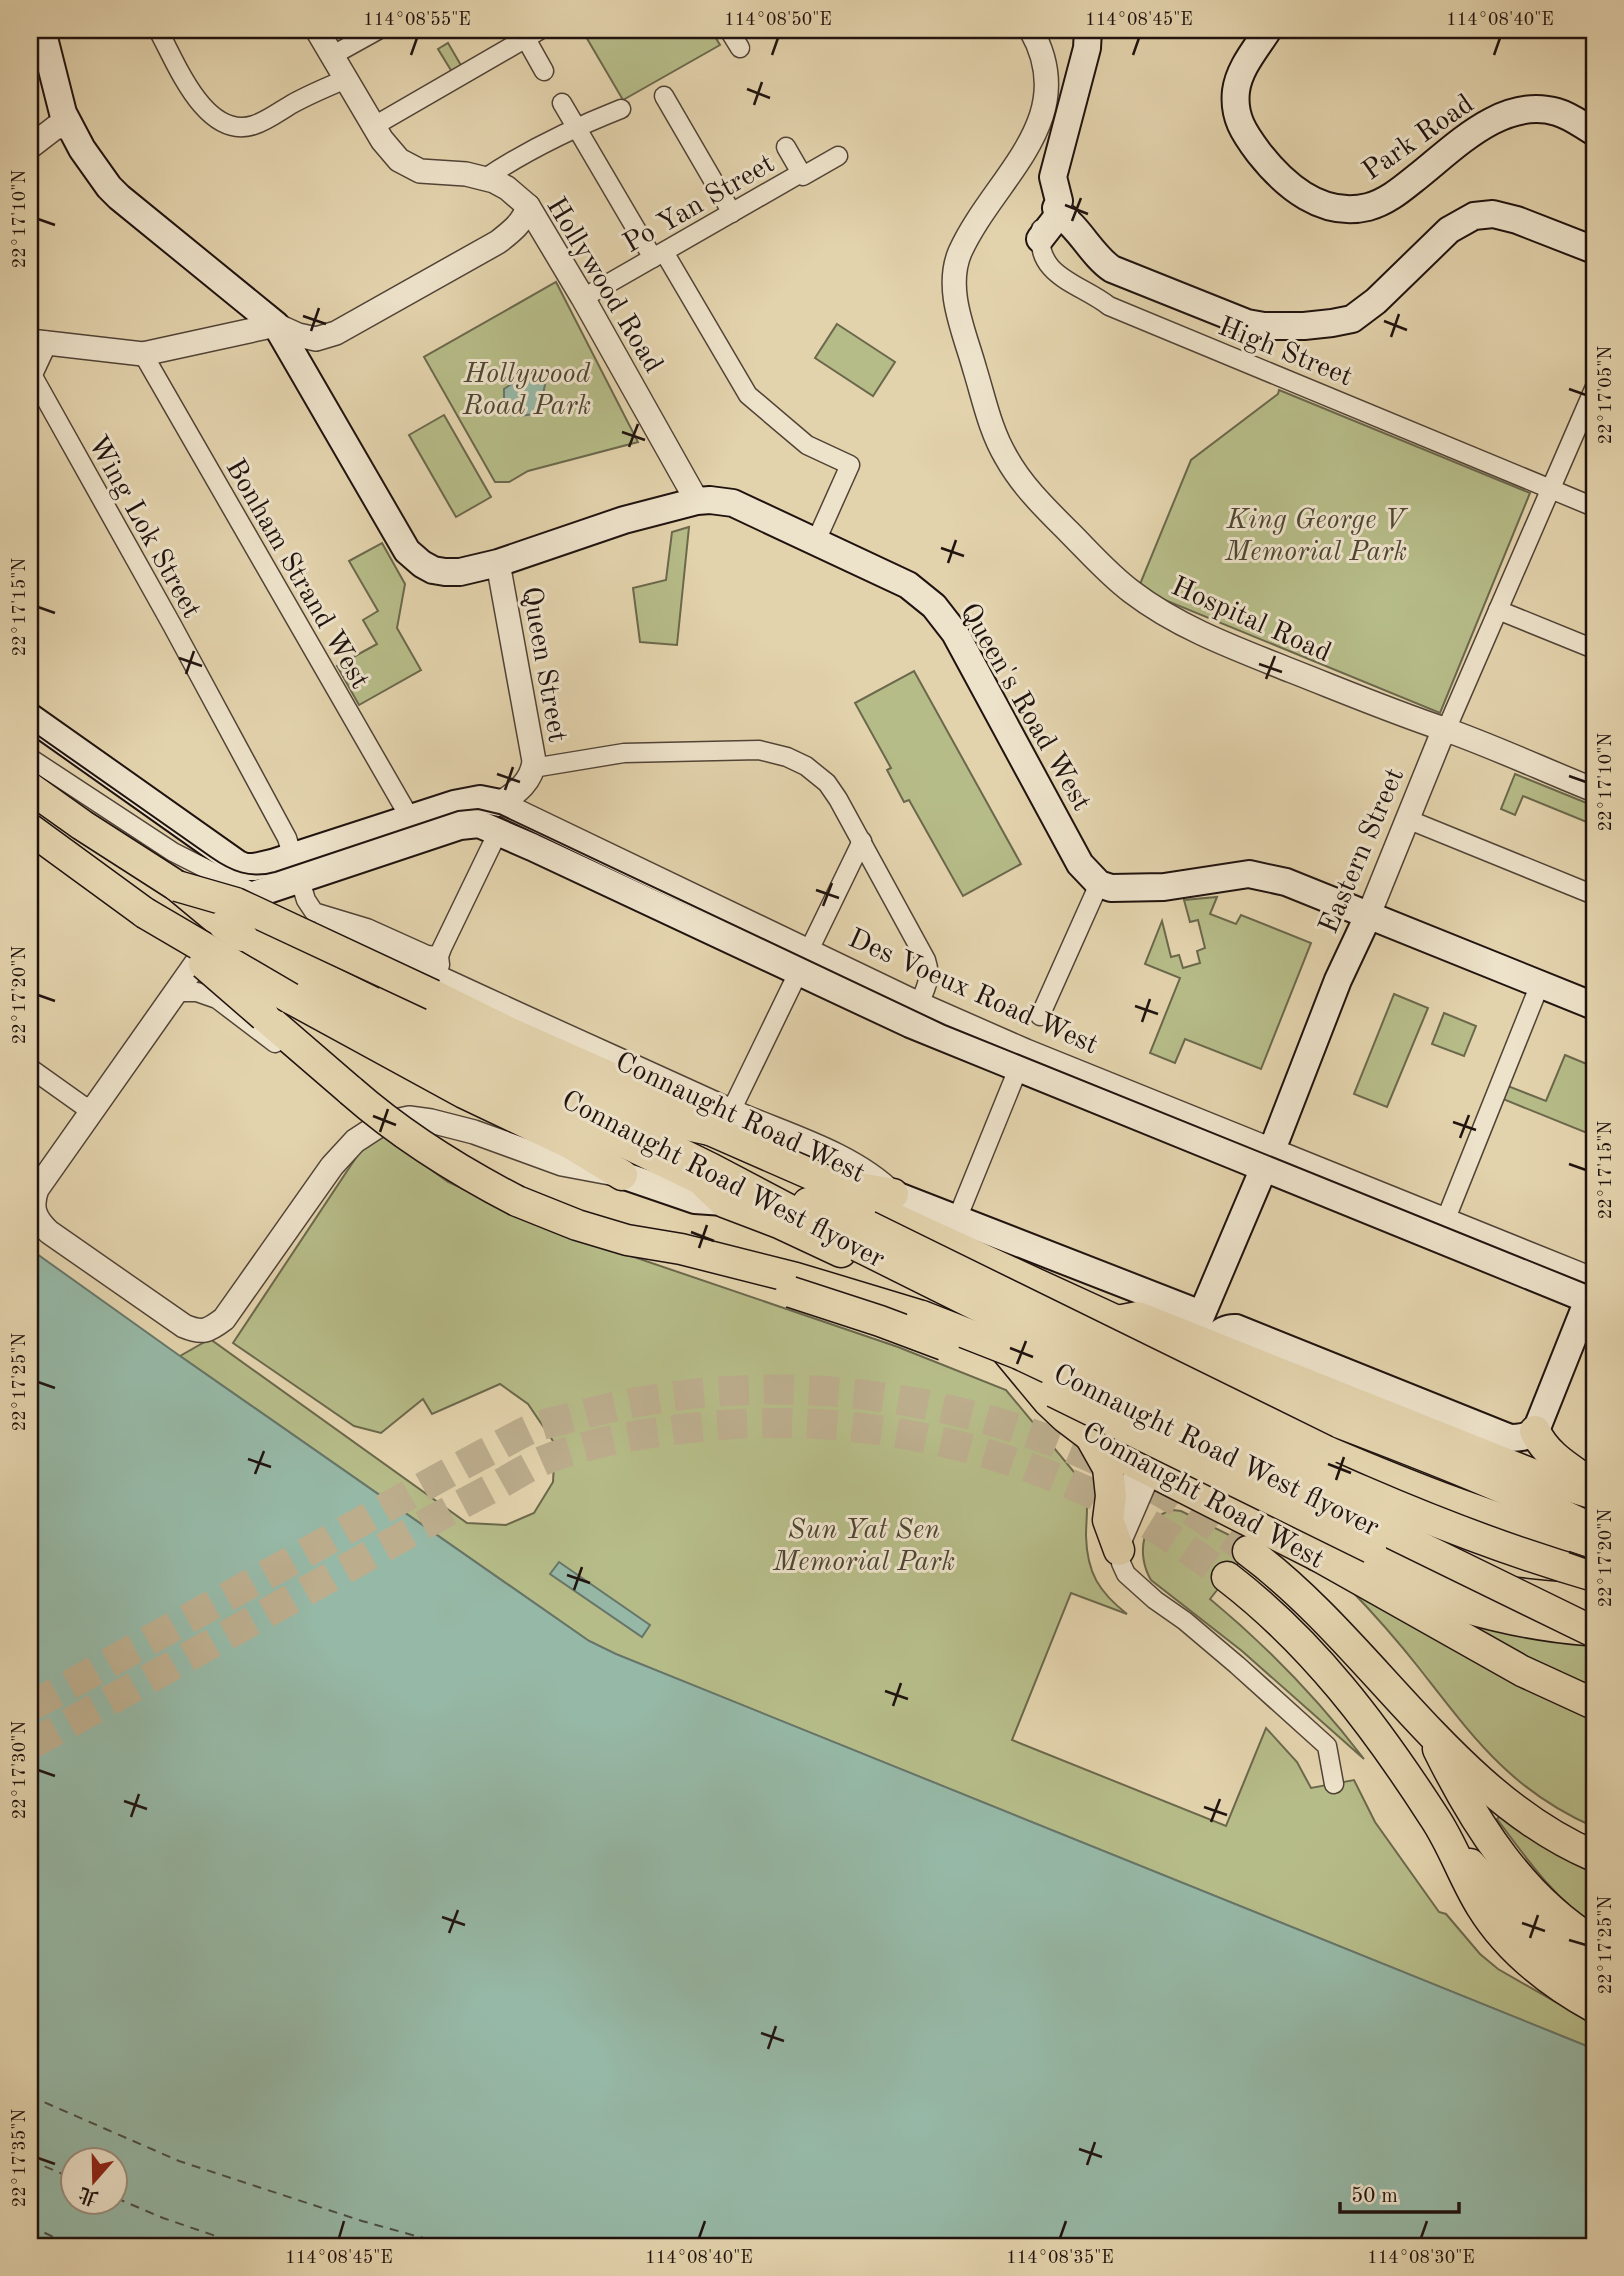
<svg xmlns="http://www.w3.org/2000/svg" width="1624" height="2276" viewBox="0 0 1624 2276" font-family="'Old Standard TT','Noto Serif TC',serif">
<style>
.green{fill:#b6bc88;stroke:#6b684c;stroke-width:2}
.water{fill:#96b8a6;stroke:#67766a;stroke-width:2;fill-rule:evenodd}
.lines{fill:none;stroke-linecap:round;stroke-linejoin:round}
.ferry{stroke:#494d44;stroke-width:2;stroke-dasharray:9 7;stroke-linecap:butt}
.trunk-tunnel{stroke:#bcad8d;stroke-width:30;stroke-dasharray:30 15;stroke-linecap:butt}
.minor-casing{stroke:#514336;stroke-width:21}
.tertiary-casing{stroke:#514336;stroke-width:26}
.secondary-casing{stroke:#20130f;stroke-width:30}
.primary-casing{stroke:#20130f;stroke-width:33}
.trunk-casing{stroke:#20130f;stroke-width:33}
.minor{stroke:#ede2ca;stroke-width:18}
.tertiary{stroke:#ede2ca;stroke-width:23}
.secondary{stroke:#ede2ca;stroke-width:26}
.primary{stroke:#e3d3ad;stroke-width:30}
.trunk{stroke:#e3d3ad;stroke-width:30}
.tram{stroke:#20130f;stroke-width:2}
.trunk-bridge-casing{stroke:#20130f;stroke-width:33;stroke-linecap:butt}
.trunk-bridge{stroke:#e3d3ad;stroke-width:30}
.ticks{fill:none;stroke:#20130f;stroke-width:2.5}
.labels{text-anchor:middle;stroke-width:6;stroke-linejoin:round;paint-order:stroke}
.street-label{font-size:28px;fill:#20130f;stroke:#ede2ca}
.park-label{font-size:28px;font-style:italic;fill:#4d4633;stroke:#ede2ca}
.neatline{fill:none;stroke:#20130f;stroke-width:2.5}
.ticks-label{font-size:18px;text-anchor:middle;fill:#20130f}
</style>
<rect width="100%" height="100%" fill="#e3d3ad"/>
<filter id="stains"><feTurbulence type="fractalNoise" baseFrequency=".00286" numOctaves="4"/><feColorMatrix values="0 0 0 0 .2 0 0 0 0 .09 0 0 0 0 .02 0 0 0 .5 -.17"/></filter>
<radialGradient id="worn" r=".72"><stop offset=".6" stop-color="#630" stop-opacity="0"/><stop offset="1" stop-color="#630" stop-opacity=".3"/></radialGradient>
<!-- green -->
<g class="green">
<path d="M 582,30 L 711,30 L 720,45 L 623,100 Z"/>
<path d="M 448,43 L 462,67 L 452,72 L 438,49 Z"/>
<path d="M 556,282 L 638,442 L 528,471 L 509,482 L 495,482 L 424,357 Z"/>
<path d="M 837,324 L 895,362 L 873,396 L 815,358 Z"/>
<path d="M 1279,390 L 1530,493 L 1440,713 L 1138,589 L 1191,460 L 1278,394 Z"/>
<path d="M 444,415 L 491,497 L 456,517 L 409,435 Z"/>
<path d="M 689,527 L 677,645 L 640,642 L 633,588 L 666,580 L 672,532 Z"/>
<path d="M 382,543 L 405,584 L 397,628 L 421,670 L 359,705 L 337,666 L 377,644 L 363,620 L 378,611 L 349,561 Z"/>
<path d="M 914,671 L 1021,864 L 963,896 L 909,800 L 904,802 L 887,770 L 891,768 L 855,703 Z"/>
<path d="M 1515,774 L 1594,806 L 1594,825 L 1523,796 L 1515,815 L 1501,809 Z"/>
<path d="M 1217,897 L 1210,914 L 1236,924 L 1241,915 L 1311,943 L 1261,1069 L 1185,1039 L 1175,1063 L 1150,1053 L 1180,978 L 1145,964 L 1162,921 L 1171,957 L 1179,955 L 1183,968 L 1200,963 L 1197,951 L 1205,948 L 1198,920 L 1190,922 L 1184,900 Z"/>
<path d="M 1394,994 L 1428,1008 L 1387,1107 L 1354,1094 Z"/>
<path d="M 1444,1013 L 1476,1026 L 1464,1056 L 1432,1044 Z"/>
<path d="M 1565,1055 L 1594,1067 L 1594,1129 L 1592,1135 L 1503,1099 L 1508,1086 L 1546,1101 Z"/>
<path d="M 375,1129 L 448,1182 L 546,1227 L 898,1347 L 1006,1390 L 1079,1478 C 1091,1500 1086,1513 1086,1536 C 1087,1573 1099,1592 1127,1614 L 1071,1593 L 1012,1740 L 1226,1826 L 1266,1728 L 1297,1762 L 1311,1788 L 1354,1780 L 1375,1822 L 1439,1912 L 1446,1914 L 1480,1954 L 1498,1969 L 1594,2024 L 1594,2049 L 615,1654 L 589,1641 L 180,1356 L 210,1339 L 467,1523 L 506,1525 L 534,1513 L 553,1482 L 555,1444 L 528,1404 L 500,1384 L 432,1414 L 423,1399 L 381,1433 L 354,1426 L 233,1343 Z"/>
<path d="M 1173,1510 L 1181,1511 L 1235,1538 L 1255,1542 L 1210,1599 C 1268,1647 1318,1699 1364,1759 L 1242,1651 L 1151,1580 C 1136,1555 1141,1517 1173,1510 Z"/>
<path d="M 1348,1587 L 1594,1714 L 1594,1827 C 1510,1790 1473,1737 1419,1668 C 1397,1640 1373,1613 1348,1587 Z"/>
<path d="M 1447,1614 C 1463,1620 1479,1626 1495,1630 C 1527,1639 1561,1641 1594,1643 L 1594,1694 Z"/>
<path d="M 1502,1815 L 1594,1869 L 1594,1925 C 1553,1897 1527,1859 1497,1819 Z"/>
</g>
<!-- water -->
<g class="water">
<path d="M 530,371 L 548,371 L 543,394 L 542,413 L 519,416 L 500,405 L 504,399 L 504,389 Z"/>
<path d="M 30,1249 L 180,1356 L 589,1641 L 616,1654 L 1594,2049 L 1594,2246 L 30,2246 ZM 74,2160 L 116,2160 L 116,2202 L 74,2202 Z"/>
<path d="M 559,1562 L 650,1625 L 642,1637 L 550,1574 Z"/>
</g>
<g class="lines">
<!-- ferry -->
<g class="ferry">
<path d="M 30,2096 L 179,2161 L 362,2221 L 452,2246"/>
<path d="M 30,2160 L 74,2179"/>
<path d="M 116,2198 L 163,2218 L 245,2246"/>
<path d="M 30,2226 L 73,2246"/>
</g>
<!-- trunk-tunnel -->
<g class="trunk-tunnel">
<path d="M 30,1707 C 139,1646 248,1585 357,1524 C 399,1500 442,1476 485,1453 C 501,1445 517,1435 533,1428 C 543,1424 554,1422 565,1419 C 604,1408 643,1400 683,1395 C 842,1376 1000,1407 1142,1482 C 1180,1501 1214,1526 1248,1551"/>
<path d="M 30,1745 C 141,1683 252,1621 363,1559 C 407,1534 451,1509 496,1486 C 511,1478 526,1468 542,1461 C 584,1443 645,1433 690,1428 C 840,1410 995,1440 1128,1512 C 1163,1531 1195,1554 1227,1577"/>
</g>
<!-- minor casing -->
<g class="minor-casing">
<g id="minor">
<path d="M 158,30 C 176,62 205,141 254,125 C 267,121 280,111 292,104 C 310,94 327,87 346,79"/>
<path d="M 521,30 L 544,71"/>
<path d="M 729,30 L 740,48"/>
<path d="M 333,55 L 378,30"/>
<path d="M 664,96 L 732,213"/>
<path d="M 562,103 L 653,258"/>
<path d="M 374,126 L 540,30"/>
<path d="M 786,147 L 801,173"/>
<path d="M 484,179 C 527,150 573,128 621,109"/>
<path d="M 1041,229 C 1034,277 1080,283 1109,306 L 1594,507"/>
<path d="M 664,252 L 748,395 L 807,445 L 850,465 L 816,541"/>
<path d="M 583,298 L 801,173 L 803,176 L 838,156"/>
<path d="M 143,354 L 410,818"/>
<path d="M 30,371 L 172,625 L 287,838 L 306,900 L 314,912 L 367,928 L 427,955 L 439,956"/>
<path d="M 1498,610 L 1594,649"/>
<path d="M 1446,730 L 1594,389"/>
<path d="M 30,758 L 173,852 L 256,894"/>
<path d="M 533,768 L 624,753 L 759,750 L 787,757 L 806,766 L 827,783 L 838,799 L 926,960 C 932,977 926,988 919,1004"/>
<path d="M 1407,819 L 1594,895"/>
<path d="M 440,965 L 439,956 L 442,948 L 498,832"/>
<path d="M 175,992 L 197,992 L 217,999 L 275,1043"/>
<path d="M 1040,1016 L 1099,884"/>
<path d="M 30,1068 L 82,1105 L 94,1109"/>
<path d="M 731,1111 L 862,841"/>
<path d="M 957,1219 L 1018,1069"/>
<path d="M 1441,1231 L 1540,984"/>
<path d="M 1137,1464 L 1117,1522 L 1121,1563 L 1126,1574 L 1155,1600 L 1185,1621 L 1237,1665 L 1327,1746 L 1334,1784"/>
<path d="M 1121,1544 L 1152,1472"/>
</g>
</g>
<!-- tertiary casing -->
<g class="tertiary-casing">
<g id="tertiary">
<path d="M 317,30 L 382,140 L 399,160 L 420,171 L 466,174 L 494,181 L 507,188 L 528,206 L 583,298 L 697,501"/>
<path d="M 1031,30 C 1082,120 994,177 960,252 C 944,290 965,333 975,370 C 984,399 990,430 1006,457 C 1022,486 1046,509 1069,532 C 1089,552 1109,575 1132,592 C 1179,628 1237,649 1292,671 C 1343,691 1393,712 1444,729 C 1495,747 1544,770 1594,790"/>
<path d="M 30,147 L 56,127 L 69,127"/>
<path d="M 30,341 L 143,354 L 276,325 L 298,335 L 316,339 L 336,333 L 498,242 C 511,232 524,222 528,206"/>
<path d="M 31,373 L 45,343"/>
<path d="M 498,563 L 534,761 C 532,781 517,793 500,803"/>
<path d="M 500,803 L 919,1004 L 1026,1051 L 1594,1280"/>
<path d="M 1369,914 L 1440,739 L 1446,730"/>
<path d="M 309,933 L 341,935 L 363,942 C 484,1000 607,1054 729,1110 C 782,1134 851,1152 893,1194"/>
<path d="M 209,945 L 37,1189 C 30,1208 35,1219 49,1232 L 184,1326 C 203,1334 208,1331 224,1319 L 332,1166 L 355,1141 L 381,1124 L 409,1118 L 431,1121 L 474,1132 L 562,1164 L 610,1173"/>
</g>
</g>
<!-- secondary casing -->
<g class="secondary-casing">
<g id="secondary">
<path d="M 42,30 L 63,113 L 82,149 L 109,187 L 119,197 L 276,325 L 407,551 L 422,564 L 433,570 L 445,572 L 460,572 L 498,563 L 624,520 L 697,501 L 710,500 L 733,503 L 908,585 L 934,606 L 955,633 L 1080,864 L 1099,884 L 1111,888 L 1164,887 L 1249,874 L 1286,882 L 1594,1006"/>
<path d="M 1088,30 L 1087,48 L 1053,177 L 1059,201 L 1056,208 L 1058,215 C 1076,222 1091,255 1112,269 L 1247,323 L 1264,326 L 1304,326 L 1332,323 L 1352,319 L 1376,301 L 1449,230 L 1474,216 L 1493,214 L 1517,220 L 1594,250"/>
<path d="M 1268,30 C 1256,49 1239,68 1236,91 C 1233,117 1244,133 1259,153 C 1285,186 1323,218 1368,207 C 1387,202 1402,189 1417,177 C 1455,147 1503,96 1557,112 C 1571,116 1582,125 1594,132"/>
<path d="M 1040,239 L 1054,221 L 1066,218"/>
<path d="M 30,717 L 238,864 L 245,867 L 254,867 L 272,863 L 454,804 L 480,799 L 500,803"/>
<path d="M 229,920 L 256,894 L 460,826 L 479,824 L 532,847 L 910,1024 L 1594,1302"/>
<path d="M 622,1175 L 695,1200 L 724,1202"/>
<path d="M 893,1194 L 1201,1314"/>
<path d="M 1184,1356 L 1277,1137 L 1338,980 L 1369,914"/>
<path d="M 1201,1363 C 1208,1347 1216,1327 1236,1328 L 1510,1438 C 1520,1438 1531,1437 1537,1428 L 1594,1285"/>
</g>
</g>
<!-- primary casing -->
<g class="primary-casing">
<g id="primary">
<path d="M 272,972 L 700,1179 L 724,1202 L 779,1223 L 841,1252"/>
<path d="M 392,996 L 655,1118 L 710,1130 L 831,1183 L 884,1214 L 1117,1321 L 1130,1338 L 1198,1368"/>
<path d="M 1117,1321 L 1138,1317 L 1542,1478 L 1594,1494"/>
<path d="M 999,1342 L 1048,1401 L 1065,1417 L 1090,1436 L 1137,1464 L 1318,1556 L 1522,1671 L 1594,1704"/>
<path d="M 1535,1431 C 1546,1456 1571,1469 1593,1485"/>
<path d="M 1090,1436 L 1108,1468 L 1111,1496 L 1108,1520 L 1119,1550"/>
</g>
</g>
<!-- trunk casing -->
<g class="trunk-casing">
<g id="trunk">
<path d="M 30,788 L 82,825 L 177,886 L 224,925"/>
<path d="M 30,829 L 145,913"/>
<path d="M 242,936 L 313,973 L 712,1169 L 858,1246"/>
<path d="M 433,995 L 510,1033 L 664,1101 L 710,1130"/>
<path d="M 290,998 L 464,1093 L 571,1144 L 622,1175"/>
<path d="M 264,1016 L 351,1091"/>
<path d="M 831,1183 L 893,1194"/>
<path d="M 517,1201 L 577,1225 L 627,1240 L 681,1249 L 796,1278 L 922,1316"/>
<path d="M 808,1203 L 868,1226"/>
<path d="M 1198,1368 C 1330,1421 1467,1467 1594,1530"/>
<path d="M 1326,1451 C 1413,1488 1502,1523 1594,1547"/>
<path d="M 1371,1548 C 1397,1560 1423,1573 1450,1581 C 1497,1593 1546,1596 1594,1600"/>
<path d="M 1248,1551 C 1370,1641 1453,1796 1594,1856"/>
<path d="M 1318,1556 C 1408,1589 1489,1623 1587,1630"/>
<path d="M 1227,1577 C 1313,1643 1376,1727 1434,1817 C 1453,1845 1463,1877 1481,1906 C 1508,1950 1549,1982 1594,2007"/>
<path d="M 1438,1749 C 1475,1824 1522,1898 1594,1942"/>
<path d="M 1470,1864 C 1508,1905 1543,1949 1594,1974"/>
</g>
</g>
<!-- minor -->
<use href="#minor" class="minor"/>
<!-- tertiary -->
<use href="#tertiary" class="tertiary"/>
<!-- secondary -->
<use href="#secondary" class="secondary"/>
<!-- primary -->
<use href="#primary" class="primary"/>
<!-- trunk -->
<use href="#trunk" class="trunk"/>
<!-- tram -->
<path class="tram" d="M 30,730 L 211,857 C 231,871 250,879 275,872 L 458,811 L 478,809 L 499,814 L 945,1025 L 1594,1287"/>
<!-- trunk-bridge casing -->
<g class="trunk-bridge-casing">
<g id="trunk-bridge">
<path d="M 177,886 L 236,903 L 433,995"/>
<path d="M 145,913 L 290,998"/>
<path d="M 224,925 L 242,936"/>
<path d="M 204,964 L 264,1016"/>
<path d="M 351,1091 C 401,1135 457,1170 517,1201"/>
<path d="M 868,1226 L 1326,1451"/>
<path d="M 858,1246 C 951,1293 1045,1339 1139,1386 C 1287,1459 1435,1530 1594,1576"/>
<path d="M 791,1292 L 880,1321 L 944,1345"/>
<path d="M 922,1316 L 1019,1354 L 1199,1439 L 1594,1632"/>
<path d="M 1054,1392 L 1371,1548"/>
</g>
</g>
<!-- trunk-bridge -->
<use href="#trunk-bridge" class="trunk-bridge"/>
</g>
<!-- ticks -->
<path class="ticks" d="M 411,55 L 417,38M 772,55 L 778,38M 1133,55 L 1139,38M 1494,55 L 1500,38M 747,89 L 770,98M 754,105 L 762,82M 1065,205 L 1088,214M 38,219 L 55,225M 1072,221 L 1081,198M 303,316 L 326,324M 1384,321 L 1407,330M 311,331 L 319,308M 1391,337 L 1399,314M 1569,389 L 1586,395M 622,432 L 645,440M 629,447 L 638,424M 941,548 L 964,556M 948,563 L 956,540M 38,607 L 55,613M 179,658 L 202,666M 1259,664 L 1282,672M 186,674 L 194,651M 1266,679 L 1275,656M 497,774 L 520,782M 1569,776 L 1586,782M 505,790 L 513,767M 816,890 L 839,898M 823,906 L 832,883M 38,995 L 55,1001M 1135,1006 L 1158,1014M 1142,1022 L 1150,999M 373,1116 L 396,1125M 1453,1122 L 1476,1130M 380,1132 L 388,1109M 1460,1138 L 1469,1115M 1569,1164 L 1586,1170M 691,1232 L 714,1241M 699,1248 L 707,1225M 1010,1348 L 1033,1357M 1017,1364 L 1026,1341M 38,1382 L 55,1388M 248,1459 L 271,1467M 1328,1464 L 1351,1473M 255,1474 L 264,1451M 1336,1480 L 1344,1457M 1569,1552 L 1586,1558M 567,1575 L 590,1583M 574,1590 L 582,1567M 885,1691 L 908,1699M 893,1706 L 901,1683M 38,1770 L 55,1776M 124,1801 L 147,1809M 1204,1807 L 1227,1815M 131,1817 L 139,1794M 1211,1822 L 1220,1799M 442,1917 L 465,1925M 1522,1923 L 1545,1931M 449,1933 L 458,1910M 1530,1938 L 1538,1915M 1569,1940 L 1586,1945M 761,2033 L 784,2041M 768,2049 L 776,2026M 1079,2149 L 1102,2157M 38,2158 L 55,2164M 1087,2165 L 1095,2142M 339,2238 L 344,2221M 699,2238 L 705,2221M 1060,2238 L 1066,2221M 1421,2238 L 1427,2221"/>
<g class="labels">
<!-- street labels -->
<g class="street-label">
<text transform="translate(1417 136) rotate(-35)" y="10">Park Road</text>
<text transform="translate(698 202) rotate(-30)" y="10">Po Yan Street</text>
<text transform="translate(606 284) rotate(59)" y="10">Hollywood Road</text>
<text transform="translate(1286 350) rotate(22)" y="10">High Street</text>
<text transform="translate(146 526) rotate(61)" y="10">Wing Lok Street</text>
<text transform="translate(299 573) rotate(60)" y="10">Bonham Strand West</text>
<text transform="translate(1252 618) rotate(24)" y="10">Hospital Road</text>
<text transform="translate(546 664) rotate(80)" y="10">Queen Street</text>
<text transform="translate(1027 706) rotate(60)" y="10">Queen's Road West</text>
<text transform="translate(1360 850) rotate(-67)" y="10">Eastern Street</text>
<text transform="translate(974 990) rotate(24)" y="10">Des Voeux Road West</text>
<text transform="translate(741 1116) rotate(25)" y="10">Connaught Road West</text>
<text transform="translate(724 1178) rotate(27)" y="10">Connaught Road West flyover</text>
<text transform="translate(1217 1449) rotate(26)" y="10">Connaught Road West flyover</text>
<text transform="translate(1204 1494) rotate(29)" y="10">Connaught Road West</text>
</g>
<!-- park labels -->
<g class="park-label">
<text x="527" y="382">Hollywood<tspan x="527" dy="32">Road Park</tspan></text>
<text x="1316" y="528">King George V<tspan x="1316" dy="32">Memorial Park</tspan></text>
<text x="864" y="1538">Sun Yat Sen<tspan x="864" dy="32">Memorial Park</tspan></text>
</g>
</g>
<!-- margin -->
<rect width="1624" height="2276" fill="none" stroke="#e3d3ad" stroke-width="77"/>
<!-- north arrow -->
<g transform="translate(94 2181) rotate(200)"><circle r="33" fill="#ede2ca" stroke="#9b8f7f" stroke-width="2"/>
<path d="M0-5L12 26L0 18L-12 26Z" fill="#8f2418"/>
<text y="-10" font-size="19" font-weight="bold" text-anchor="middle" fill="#20130f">北</text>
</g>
<!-- scale -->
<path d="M1340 2202v10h119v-10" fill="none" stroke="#20130f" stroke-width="3.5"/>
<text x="1351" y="2202" font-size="21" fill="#20130f" stroke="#ede2ca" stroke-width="5" paint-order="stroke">50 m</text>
<rect x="38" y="38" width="1548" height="2200" class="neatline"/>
<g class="ticks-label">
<text x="417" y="25">114°08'55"E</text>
<text x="778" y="25">114°08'50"E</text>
<text x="1139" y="25">114°08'45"E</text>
<text x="1500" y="25">114°08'40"E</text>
<text transform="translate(19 219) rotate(-90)" y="6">22°17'10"N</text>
<text transform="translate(1605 395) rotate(-90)" y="6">22°17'05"N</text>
<text transform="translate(19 607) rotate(-90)" y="6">22°17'15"N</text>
<text transform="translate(1605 782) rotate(-90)" y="6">22°17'10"N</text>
<text transform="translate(19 995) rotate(-90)" y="6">22°17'20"N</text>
<text transform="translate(1605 1170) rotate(-90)" y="6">22°17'15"N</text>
<text transform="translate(19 1382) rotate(-90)" y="6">22°17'25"N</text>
<text transform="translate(1605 1558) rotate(-90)" y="6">22°17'20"N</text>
<text transform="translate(19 1770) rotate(-90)" y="6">22°17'30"N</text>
<text transform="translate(1605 1945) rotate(-90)" y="6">22°17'25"N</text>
<text transform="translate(19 2158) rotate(-90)" y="6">22°17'35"N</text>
<text x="339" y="2263">114°08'45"E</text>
<text x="699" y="2263">114°08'40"E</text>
<text x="1060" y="2263">114°08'35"E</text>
<text x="1421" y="2263">114°08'30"E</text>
</g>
<rect width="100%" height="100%" filter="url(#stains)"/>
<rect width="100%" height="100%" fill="url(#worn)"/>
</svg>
